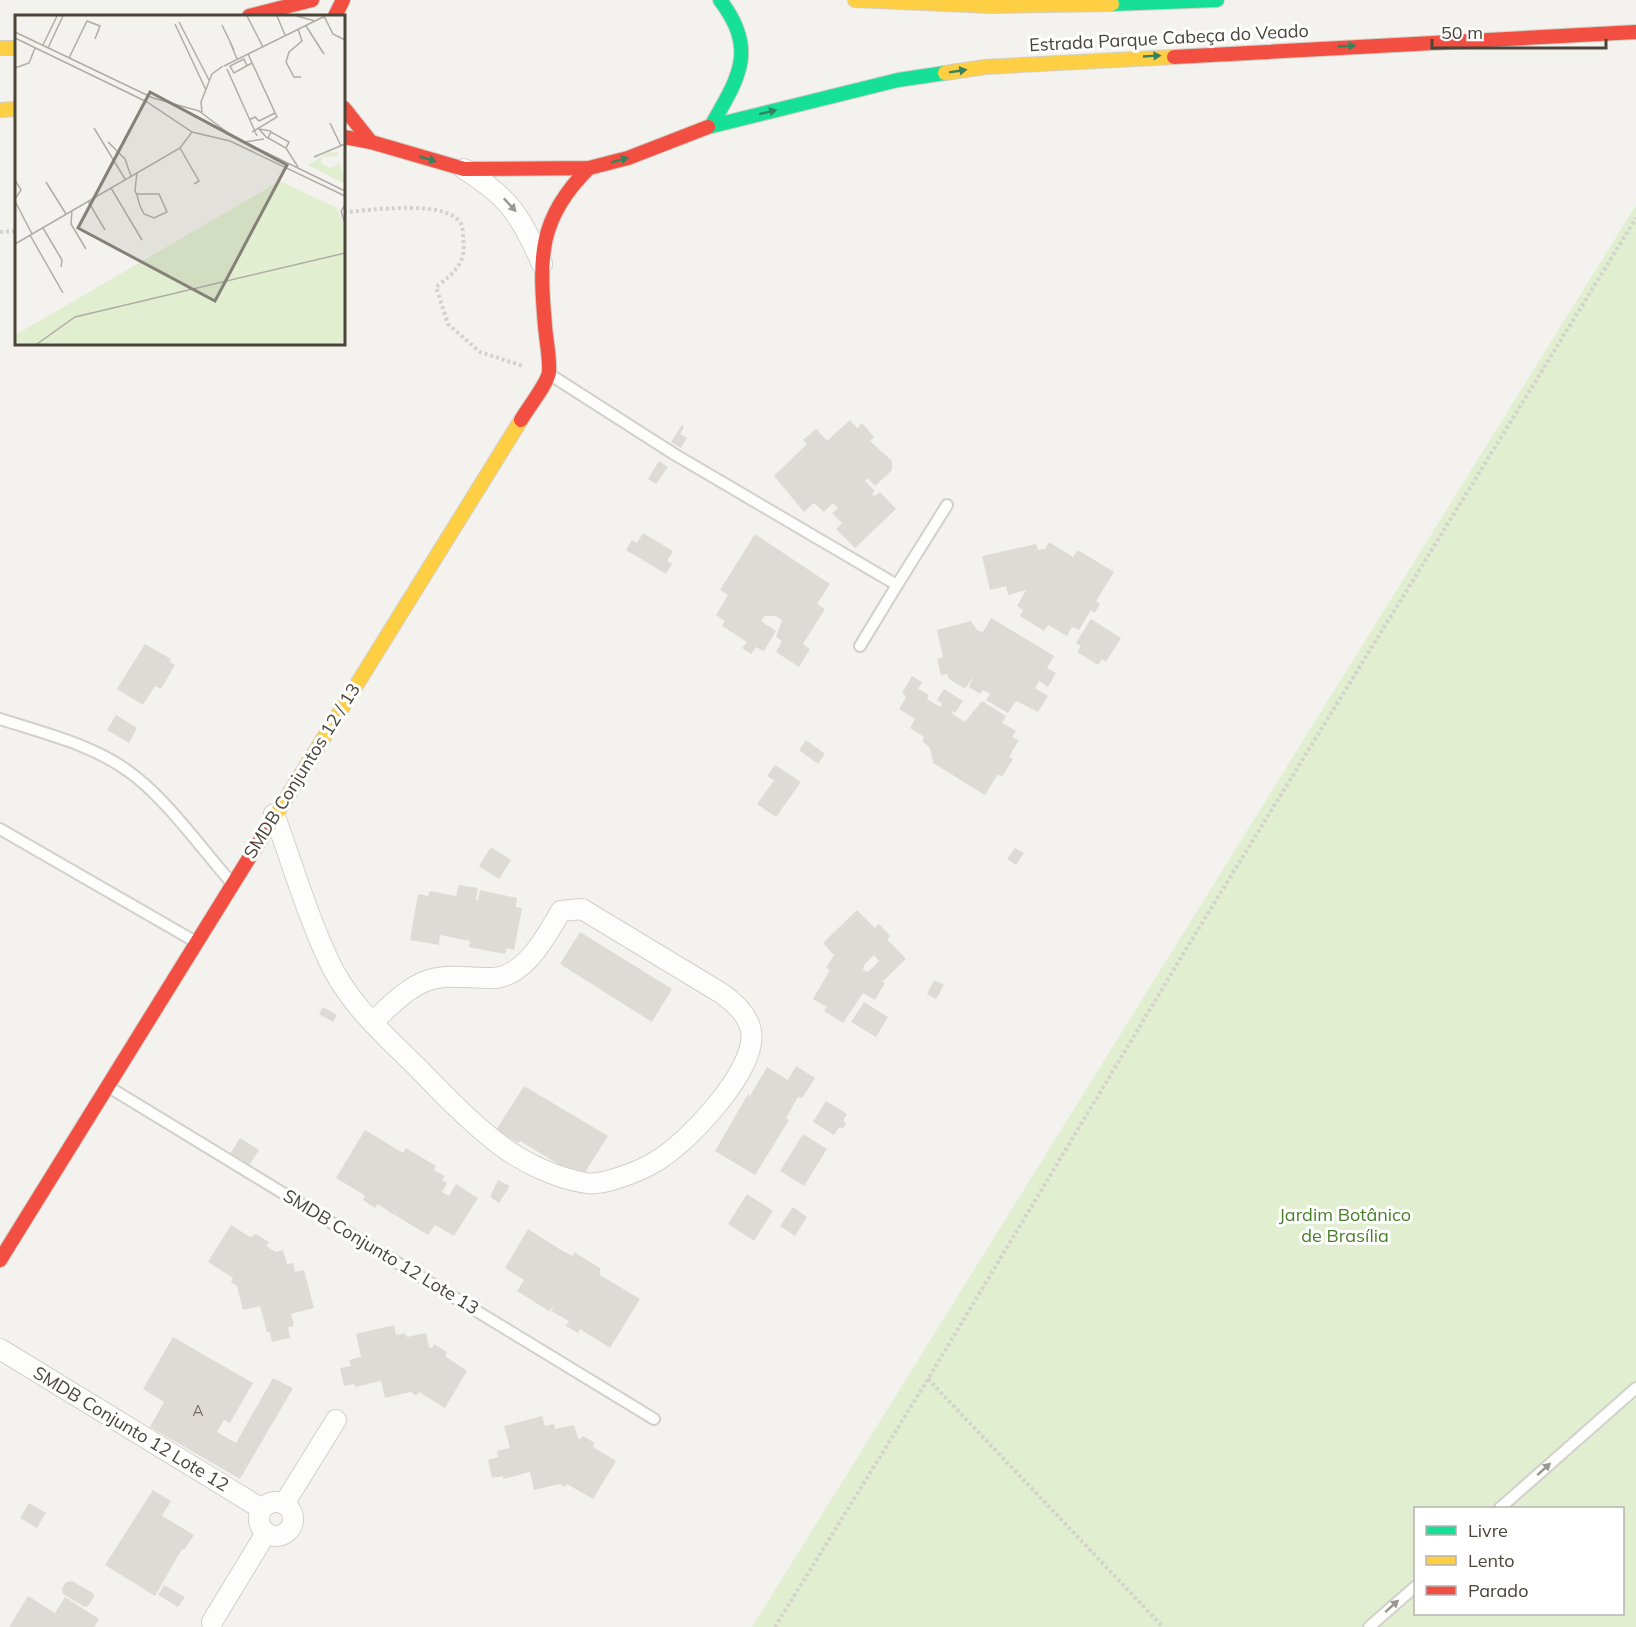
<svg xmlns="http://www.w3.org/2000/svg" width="1636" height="1627" viewBox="0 0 1636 1627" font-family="Mulish,sans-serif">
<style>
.green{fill:#e1eecf;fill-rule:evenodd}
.building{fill:#dedbd6;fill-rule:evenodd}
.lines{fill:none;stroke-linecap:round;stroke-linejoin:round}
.lane-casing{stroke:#d2d0cb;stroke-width:14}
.street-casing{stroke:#d2d0cb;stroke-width:22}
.fast-casing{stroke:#d3cfc5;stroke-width:16}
.slow-casing{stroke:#d3cfc5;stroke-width:16}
.jam-casing{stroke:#d3cfc5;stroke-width:16}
.path{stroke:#d3d2cc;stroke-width:4;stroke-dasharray:3 3;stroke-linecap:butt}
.lane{stroke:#fdfdfc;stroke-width:10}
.street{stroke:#fdfdfc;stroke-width:20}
.fast{stroke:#16e098;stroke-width:14}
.slow{stroke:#ffcf43;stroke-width:14}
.jam{stroke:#f24e42;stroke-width:14}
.oneway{fill:#36825f}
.oneway2{fill:#9b9791}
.labels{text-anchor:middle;stroke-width:6;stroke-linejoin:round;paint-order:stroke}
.number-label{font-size:15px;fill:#706a61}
.street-label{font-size:18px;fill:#4b4439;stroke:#fff}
.park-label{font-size:18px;fill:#4a7f2a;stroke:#fff}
.inset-road{fill:none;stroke:#b0aca6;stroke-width:1.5}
.view{fill:#868178;fill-opacity:0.15;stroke:#868178;stroke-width:3}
.inset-edge{fill:none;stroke:#4b4439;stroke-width:3}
</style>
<rect width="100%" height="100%" fill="#f4f2ee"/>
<!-- green -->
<path class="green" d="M 1636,205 L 1636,1627 L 752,1627 ZM 1416,1508 L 1622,1508 L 1622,1614 L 1416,1614 Z"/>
<!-- building -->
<g class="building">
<path d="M 850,420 L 857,428 L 862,423 L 874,437 L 870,441 L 892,461 L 892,470 L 875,486 L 868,478 L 865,481 L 875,491 L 872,494 L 875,496 L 880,492 L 896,509 L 855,548 L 836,529 L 842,523 L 832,513 L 838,508 L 833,503 L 824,512 L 814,503 L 804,512 L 774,476 L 807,444 L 803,440 L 816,429 L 827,441 Z"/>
<path d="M 682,425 L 684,427 L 680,434 L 687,438 L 681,448 L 671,442 Z"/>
<path d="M 659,461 L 668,467 L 656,484 L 648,479 Z"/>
<path d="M 643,533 L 673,551 L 667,561 L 672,564 L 666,574 L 626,550 L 632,540 L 637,543 Z"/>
<path d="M 755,534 L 830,584 L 817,604 L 825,609 L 803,644 L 810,649 L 799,667 L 776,652 L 782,641 L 776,637 L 782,620 L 775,616 L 765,616 L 761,621 L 776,631 L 764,651 L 756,647 L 751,654 L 742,648 L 747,642 L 722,626 L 725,621 L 716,615 L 728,595 L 720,590 Z"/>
<path d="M 1049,542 L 1073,557 L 1078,550 L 1114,572 L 1096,601 L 1100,604 L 1095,613 L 1091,610 L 1079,630 L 1072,627 L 1067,636 L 1048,625 L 1044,631 L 1020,616 L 1023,610 L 1017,606 L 1026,590 L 1008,595 L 1006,586 L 990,590 L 982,556 L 1036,544 L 1038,550 L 1045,549 Z"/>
<path d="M 991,618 L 1054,656 L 1047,668 L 1056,673 L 1048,687 L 1039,681 L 1035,688 L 1048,696 L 1038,712 L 1016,701 L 1008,713 L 986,700 L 990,694 L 983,690 L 980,694 L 969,687 L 973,677 L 965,689 L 949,679 L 947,674 L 941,675 L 937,659 L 943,657 L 937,630 L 971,621 L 977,630 L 983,632 Z"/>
<path d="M 1091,619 L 1121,638 L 1106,662 L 1102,659 L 1098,665 L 1077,652 L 1081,646 L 1076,643 Z"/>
<path d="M 145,644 L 171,659 L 170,662 L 175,665 L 161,689 L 155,686 L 143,705 L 117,689 Z"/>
<path d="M 912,676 L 922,682 L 918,689 L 929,695 L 927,699 L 940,707 L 942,703 L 937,700 L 944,689 L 963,701 L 955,713 L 953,711 L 951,713 L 965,722 L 982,701 L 1006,716 L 1002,723 L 1016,731 L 1012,737 L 1019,740 L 1009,757 L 1013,759 L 1002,777 L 998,774 L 985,795 L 933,763 L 930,748 L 922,741 L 924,737 L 910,728 L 915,719 L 899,709 L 906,697 L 902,693 Z"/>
<path d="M 116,715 L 137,728 L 129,743 L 107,730 Z"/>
<path d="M 806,740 L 825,754 L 818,764 L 799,750 Z"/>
<path d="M 775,765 L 801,782 L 776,817 L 757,804 L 774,780 L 767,776 Z"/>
<path d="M 491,847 L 511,860 L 499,879 L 479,866 Z"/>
<path d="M 1015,848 L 1024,853 L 1016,865 L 1007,859 Z"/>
<path d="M 459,885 L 478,888 L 476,900 L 478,900 L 480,890 L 517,898 L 516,907 L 522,908 L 514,950 L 507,948 L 505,954 L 469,947 L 470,941 L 440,935 L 439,945 L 410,940 L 418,894 L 428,896 L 430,891 L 456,896 Z"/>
<path d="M 857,910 L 875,928 L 879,924 L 890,936 L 887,939 L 906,959 L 882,982 L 885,983 L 875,1000 L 863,993 L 843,1023 L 824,1011 L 827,1007 L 813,999 L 830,970 L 826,968 L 834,955 L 823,943 ZM 874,955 L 879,961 L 868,972 L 863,970 L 864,965 Z"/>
<path d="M 580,932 L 672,989 L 652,1022 L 560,964 Z"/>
<path d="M 934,980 L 944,985 L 936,999 L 927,994 Z"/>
<path d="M 864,1002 L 888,1017 L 876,1037 L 851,1022 Z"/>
<path d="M 323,1007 L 337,1015 L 333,1022 L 319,1014 Z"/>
<path d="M 796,1066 L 815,1078 L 802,1098 L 798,1097 L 786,1118 L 789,1120 L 755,1175 L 715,1151 L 748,1094 L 750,1096 L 767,1067 L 788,1080 Z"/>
<path d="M 524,1086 L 608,1136 L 584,1174 L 576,1169 L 573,1173 L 520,1141 L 518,1143 L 496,1130 Z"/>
<path d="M 826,1101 L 847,1114 L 843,1121 L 846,1123 L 843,1129 L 839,1127 L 834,1135 L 813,1122 Z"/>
<path d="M 365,1130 L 403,1153 L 406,1148 L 436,1166 L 434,1170 L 445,1176 L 442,1180 L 447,1183 L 442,1192 L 449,1196 L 456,1184 L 478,1198 L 454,1236 L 435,1225 L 428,1235 L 395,1215 L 399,1209 L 394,1215 L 378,1204 L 375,1208 L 363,1200 L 365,1196 L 361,1193 L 336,1178 Z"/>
<path d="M 803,1134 L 827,1149 L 804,1186 L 780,1171 Z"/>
<path d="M 240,1138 L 259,1150 L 248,1167 L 229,1156 Z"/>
<path d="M 498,1180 L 510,1186 L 499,1203 L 490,1197 Z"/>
<path d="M 747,1194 L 773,1211 L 754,1241 L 728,1224 Z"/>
<path d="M 793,1207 L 807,1217 L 795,1236 L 780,1226 Z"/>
<path d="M 231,1225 L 250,1237 L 256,1234 L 269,1242 L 266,1246 L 276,1252 L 283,1250 L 287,1264 L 293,1263 L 295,1272 L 304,1270 L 314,1308 L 291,1314 L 294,1326 L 288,1327 L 290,1338 L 272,1342 L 270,1332 L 267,1332 L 260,1306 L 243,1310 L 237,1286 L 231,1282 L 233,1278 L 208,1262 Z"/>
<path d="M 528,1229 L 561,1250 L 573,1256 L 574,1252 L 600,1268 L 600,1275 L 640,1299 L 610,1348 L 580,1329 L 578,1333 L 566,1326 L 569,1321 L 551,1311 L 555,1305 L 549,1311 L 517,1291 L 524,1280 L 505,1268 Z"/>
<path d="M 394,1325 L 396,1335 L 405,1333 L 407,1337 L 426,1333 L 429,1347 L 432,1348 L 434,1344 L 447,1352 L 445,1356 L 467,1371 L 445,1408 L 419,1392 L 416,1396 L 411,1392 L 385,1398 L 381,1381 L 355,1387 L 354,1384 L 344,1386 L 340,1368 L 351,1366 L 349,1360 L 361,1357 L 356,1334 Z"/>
<path d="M 173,1337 L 253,1383 L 230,1423 L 224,1420 L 217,1432 L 236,1443 L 273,1378 L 293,1388 L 240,1479 L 150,1427 L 164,1402 L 143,1389 Z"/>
<path d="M 542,1416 L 545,1426 L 554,1424 L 555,1429 L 574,1425 L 578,1438 L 580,1439 L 583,1436 L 595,1443 L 593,1447 L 616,1461 L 593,1499 L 567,1484 L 565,1487 L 559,1484 L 534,1490 L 530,1472 L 503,1479 L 503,1476 L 492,1478 L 488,1460 L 498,1457 L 497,1451 L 510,1448 L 504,1426 Z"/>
<path d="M 153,1490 L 171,1501 L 162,1516 L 194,1535 L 184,1550 L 182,1549 L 155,1596 L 105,1565 Z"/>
<path d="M 29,1503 L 46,1513 L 37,1528 L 20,1518 Z"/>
<path d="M 72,1581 L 93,1593 L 94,1597 L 88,1606 L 85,1607 L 63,1594 L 62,1589 L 66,1582 Z"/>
<path d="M 164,1585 L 185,1597 L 178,1607 L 158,1595 Z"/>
<path d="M 28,1596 L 55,1613 L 65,1597 L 99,1619 L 94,1627 L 9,1627 Z"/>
</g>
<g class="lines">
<!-- lane casing -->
<g class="lane-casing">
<g id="lane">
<path d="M 549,374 L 674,454 L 897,585 L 860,646"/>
<path d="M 897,585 L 947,505"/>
<path d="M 0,719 C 43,733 91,744 128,771 C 164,796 201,848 231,882"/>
<path d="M 0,829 L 196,942"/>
<path d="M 107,1086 L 654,1419"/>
<path d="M 1500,1508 L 1636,1388"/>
<path d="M 1369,1627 L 1416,1586"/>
</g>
</g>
<!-- street casing -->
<g class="street-casing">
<g id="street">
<path d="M 464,169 C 509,197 521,216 542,264"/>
<path d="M 274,814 C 292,862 306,913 328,959 C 347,1002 384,1035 417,1067 C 443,1094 470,1122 500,1145 C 524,1163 556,1178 586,1183 C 603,1186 640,1171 655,1162 C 686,1145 758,1069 751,1031 C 748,1014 734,1002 721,993 L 582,909 L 561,911 C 546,936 524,980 489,978 C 470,978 448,974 429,980 C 407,987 389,1007 373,1022"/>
<path d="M 0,1349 L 262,1509"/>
<circle cx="276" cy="1519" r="17"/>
<path d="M 284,1504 L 336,1420"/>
<path d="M 212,1622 L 266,1533"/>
</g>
</g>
<!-- fast casing -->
<g class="fast-casing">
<g id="fast">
<path d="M 1112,4 L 1217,0"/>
<path d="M 711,126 C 739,77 758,50 720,0"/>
<path d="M 708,127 L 898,80 L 945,73"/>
</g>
</g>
<!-- slow casing -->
<g class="slow-casing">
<g id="slow">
<path d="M 855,0 L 991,6 L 1112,4"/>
<path d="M 0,48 L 16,48"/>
<path d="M 945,73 L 985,67 L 1174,57"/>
<path d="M 0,110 L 16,109"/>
<path d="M 264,834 L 521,420"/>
</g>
</g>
<!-- jam casing -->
<g class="jam-casing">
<g id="jam">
<path d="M 249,16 L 312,0"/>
<path d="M 335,16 L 343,0"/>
<path d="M 1174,57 L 1636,32"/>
<path d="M 344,108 L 371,142"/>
<path d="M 344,137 L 371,142 L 464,169 L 589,168 L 628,158 L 708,127"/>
<path d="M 521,420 C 527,409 548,383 549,372 C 550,357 546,340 545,326 C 539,257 538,218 589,168"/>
<path d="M 0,1260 L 264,834"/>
</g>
</g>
<!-- path -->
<g class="path">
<path d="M 344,212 C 369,211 447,198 461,224 C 463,227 463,234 463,238 C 467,263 454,273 436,287 L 448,324 L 480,352 L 523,366"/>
<path d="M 0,232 L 16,231"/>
<path d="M 928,1379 L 1163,1627"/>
<path d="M 775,1627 L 928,1379 L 1194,936 L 1636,218"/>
</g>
<!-- lane -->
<use href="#lane" class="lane"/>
<!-- street -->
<use href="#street" class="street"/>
<!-- fast -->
<use href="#fast" class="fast"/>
<!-- slow -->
<use href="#slow" class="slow"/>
<!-- jam -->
<use href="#jam" class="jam"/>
</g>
<!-- one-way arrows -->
<defs><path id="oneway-solid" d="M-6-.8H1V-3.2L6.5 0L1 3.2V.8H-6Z" transform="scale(1.5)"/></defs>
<g class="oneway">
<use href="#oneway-solid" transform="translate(1347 46) rotate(-3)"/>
<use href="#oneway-solid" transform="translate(1152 56) rotate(-3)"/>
<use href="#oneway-solid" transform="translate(958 71) rotate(-9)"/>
<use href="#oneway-solid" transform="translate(768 112) rotate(-14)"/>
<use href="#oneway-solid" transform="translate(428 159) rotate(16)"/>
<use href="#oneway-solid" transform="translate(620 160) rotate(-15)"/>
</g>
<g class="oneway2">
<use href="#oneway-solid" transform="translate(510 205) rotate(47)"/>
<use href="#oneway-solid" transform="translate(1544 1469) rotate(-42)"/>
<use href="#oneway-solid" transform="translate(1392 1606) rotate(-42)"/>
</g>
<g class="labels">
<!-- number labels -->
<g class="number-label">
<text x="198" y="1416">A</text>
</g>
<!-- street labels -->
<g class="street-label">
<text transform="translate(1169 38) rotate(-3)" y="6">Estrada Parque Cabeça do Veado</text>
<text transform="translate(302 771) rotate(-58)" y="6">SMDB Conjuntos 12 / 13</text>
<text transform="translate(381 1252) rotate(31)" y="6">SMDB Conjunto 12 Lote 13</text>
<text transform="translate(131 1429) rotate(31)" y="6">SMDB Conjunto 12 Lote 12</text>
</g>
<!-- park labels -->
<g class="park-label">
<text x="1345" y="1221">Jardim Botânico<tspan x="1345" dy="21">de Brasília</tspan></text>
</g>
</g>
<!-- overview -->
<g transform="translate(15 15)">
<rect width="330" height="330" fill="#f4f2ee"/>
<path d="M 323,137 L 323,141 L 307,142 L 306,148 L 315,153 L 325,148 L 330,169 L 293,150 L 312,138 ZM 265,166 L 322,193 L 330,212 L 330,329 L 0,329 L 0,320 Z" fill="#e1eecf"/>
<path class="inset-road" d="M 232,1 L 248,32M 262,1 L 270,20M 282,1 L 300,6M 309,1 L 318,19 L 330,25M 164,7 L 194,65M 160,9 L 191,75M 207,10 L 219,35M 291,11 L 309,39M 283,14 L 287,26 L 274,37 L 271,47 L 279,62 L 286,62M 0,17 L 138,83 L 184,96 L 217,121 L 330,176M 0,23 L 132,87 L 177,117 L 215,126 L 330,181M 215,27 L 222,44M 28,30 L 42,1M 33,33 L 48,1M 233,39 L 262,102 L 237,117M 54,43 L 72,6 L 85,11 L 80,24M 209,51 L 310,1M 232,51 L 229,44 L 215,51 L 219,58 L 237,48M 0,53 L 14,48 L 20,33M 212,54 L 242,121M 187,97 L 186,87 L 197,59 L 208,51M 234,105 L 240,102 L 244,106 L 260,98M 315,108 L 326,131M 79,113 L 110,164M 252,123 L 244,114 L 256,116M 93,127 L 110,144 L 116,161M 230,127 L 249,124M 165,133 L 184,166 L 179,169M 271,133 L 274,127 L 256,117 L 253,123 L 271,133 L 283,152M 299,142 L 330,129M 0,165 L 6,175 L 0,184M 31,167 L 51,199M 96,173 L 127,225M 121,179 L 144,179 L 152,197 L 139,203 L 129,199 L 125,191 L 122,180 L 120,176 L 122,157M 0,186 L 17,219M 73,186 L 90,215M 330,190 L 326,196 L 330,209M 57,195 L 56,209 L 71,234M 28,213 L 47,245 L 46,252M 15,220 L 48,278M 0,229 L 165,133 L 177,117M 22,329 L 60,302 L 330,238"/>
<path class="view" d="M 135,77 L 272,150 L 200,286 L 63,213 Z"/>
<rect width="330" height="330" class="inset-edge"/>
</g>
<!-- legend -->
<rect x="1414" y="1507" width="210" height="108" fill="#ffffff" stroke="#b7b4b0" stroke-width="1.5"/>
<rect x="1426" y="1526" width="30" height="9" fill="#16e098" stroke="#b7b4b0" stroke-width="1.5"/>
<text x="1468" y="1537" font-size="18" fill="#4b4439">Livre</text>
<rect x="1426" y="1556" width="30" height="9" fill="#ffcf43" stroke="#b7b4b0" stroke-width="1.5"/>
<text x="1468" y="1567" font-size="18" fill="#4b4439">Lento</text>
<rect x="1426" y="1586" width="30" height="9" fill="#f24e42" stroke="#b7b4b0" stroke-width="1.5"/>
<text x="1468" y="1597" font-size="18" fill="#4b4439">Parado</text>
<!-- scale -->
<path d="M1432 39v9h174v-9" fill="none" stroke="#4b4439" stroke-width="3"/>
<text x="1441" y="39" font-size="18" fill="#4b4439" stroke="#ffffff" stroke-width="4.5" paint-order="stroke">50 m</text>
</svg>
